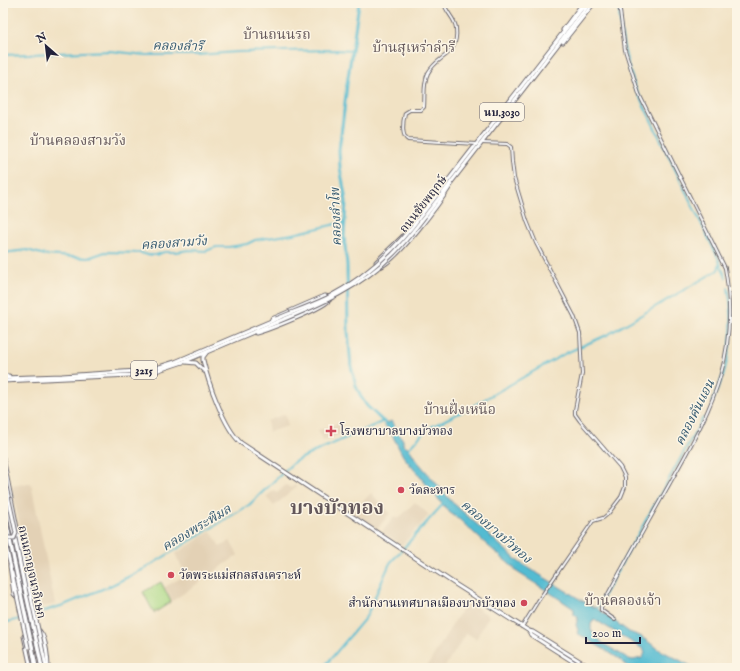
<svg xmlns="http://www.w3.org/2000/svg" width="740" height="671" viewBox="0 0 740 671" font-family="'IM FELL English','Noto Serif Thai',serif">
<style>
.built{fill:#e3d1b5}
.green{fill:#aad884;stroke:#667d60}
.water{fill:#53bbd1;stroke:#3a6e86;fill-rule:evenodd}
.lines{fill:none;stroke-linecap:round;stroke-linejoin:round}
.canal{stroke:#53bbd1;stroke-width:2}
.river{stroke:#53bbd1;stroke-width:3}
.minor-casing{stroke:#6a656b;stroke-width:4}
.major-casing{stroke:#6a656b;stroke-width:5}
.highway-casing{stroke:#6a656b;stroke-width:5.5}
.minor{stroke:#fff;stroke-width:2}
.major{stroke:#fff;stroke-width:3}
.highway{stroke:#fff;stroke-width:3.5}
.major-bridge-casing{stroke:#6a656b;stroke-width:5;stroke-linecap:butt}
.highway-bridge-casing{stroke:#6a656b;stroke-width:5.5;stroke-linecap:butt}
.major-bridge{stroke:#fff;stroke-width:3}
.highway-bridge{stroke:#fff;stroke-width:3.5}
.poi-dot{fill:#d1495b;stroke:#fcf5e5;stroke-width:1.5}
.labels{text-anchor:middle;stroke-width:3;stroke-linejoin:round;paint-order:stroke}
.shield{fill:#fcf5e5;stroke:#63616e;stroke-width:1}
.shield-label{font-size:11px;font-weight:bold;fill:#22223b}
.street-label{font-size:12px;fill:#22223b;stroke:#fcf5e5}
.poi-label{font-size:12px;fill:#22223b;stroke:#fcf5e5;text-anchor:start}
.water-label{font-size:13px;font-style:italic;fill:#335870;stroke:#fcf5e5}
.quarter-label{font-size:14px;fill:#63575a;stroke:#fcf5e5}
.town-label{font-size:20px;font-weight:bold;fill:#63575a;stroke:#fcf5e5}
</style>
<rect width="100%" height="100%" fill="#fcf5e5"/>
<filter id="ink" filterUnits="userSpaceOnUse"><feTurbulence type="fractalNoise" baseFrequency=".025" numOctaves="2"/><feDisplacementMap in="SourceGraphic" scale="8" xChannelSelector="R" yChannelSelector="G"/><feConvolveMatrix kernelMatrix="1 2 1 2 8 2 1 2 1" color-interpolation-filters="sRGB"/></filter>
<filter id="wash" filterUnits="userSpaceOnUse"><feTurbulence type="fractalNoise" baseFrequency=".012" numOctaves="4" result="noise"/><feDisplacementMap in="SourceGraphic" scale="16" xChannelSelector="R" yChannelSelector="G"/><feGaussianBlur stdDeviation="0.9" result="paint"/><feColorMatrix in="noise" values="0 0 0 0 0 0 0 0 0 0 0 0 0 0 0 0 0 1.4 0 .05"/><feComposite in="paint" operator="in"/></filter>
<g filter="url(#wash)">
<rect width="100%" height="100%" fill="#f1e2c4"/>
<!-- built -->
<g class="built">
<path d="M 285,414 L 288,426 L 269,432 L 267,421 Z"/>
<path d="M 339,423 L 344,433 L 323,441 L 318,430 Z"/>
<path d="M 31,483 L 55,604 L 38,608 L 11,486 Z"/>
<path d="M 286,485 L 291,488 L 295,485 L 297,487 L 274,506 L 266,497 L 274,490 L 277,493 Z"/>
<path d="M 371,493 L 390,513 L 377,529 L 352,513 Z"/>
<path d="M 415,502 L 429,515 L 402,545 L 382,532 L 395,516 L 398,519 Z"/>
<path d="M 211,531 L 220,547 L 230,541 L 238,555 L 171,602 L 163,588 L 186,575 L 175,554 Z"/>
<path d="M 467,601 L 489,616 L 476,639 L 467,633 L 444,668 L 426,668 Z"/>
</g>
<!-- green -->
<path class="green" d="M 161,582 L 171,602 L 154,613 L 143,592 Z"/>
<!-- water -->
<path class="water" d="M 391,421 L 403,440 L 403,445 L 408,447 L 418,462 L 452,502 L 519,562 L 581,600 L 601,611 L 629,632 L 640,636 L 660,650 L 695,668 L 673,668 L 660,664 L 650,668 L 630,668 L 618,658 L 577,633 L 578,630 L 576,625 L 578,617 L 574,615 L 574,609 L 549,592 L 517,572 L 514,568 L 486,544 L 460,520 L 449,512 L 403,456 L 389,429 L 384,425 ZM 594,619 L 643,649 L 645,653 L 642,658 L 633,660 L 629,659 L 602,643 L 591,630 L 591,624 Z"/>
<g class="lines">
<!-- canal -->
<g class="canal">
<path d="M 618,3 C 620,32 625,59 635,87 L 718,258 L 726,278"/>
<path d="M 3,55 L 110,51 L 146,55 L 198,55 L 236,52 L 336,50 L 352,51"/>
<path d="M 3,253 L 27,250 L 45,255 L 88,258 L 105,252 L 141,253 L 148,255 L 156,255 L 164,252 L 176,252 L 189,250 L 206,251 L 216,247 L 229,247 L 247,244 L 255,240 L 293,234 L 345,222"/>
<path d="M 712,402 C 730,367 736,326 728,288"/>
<path d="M 408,449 L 427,429 L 471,407 L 566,353 L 607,335 L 718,270 L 720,262"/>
<path d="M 595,611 L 703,418"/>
<path d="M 3,623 L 16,620 L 64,605 L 112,585 L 144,569 L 249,505 L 294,462 L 312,453 L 384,421"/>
<path d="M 323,668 L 366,617 L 390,563 L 444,503"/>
</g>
<!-- river -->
<path class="river" d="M 359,3 L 347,84 L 344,111 L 339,150 L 340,167 L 346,201 L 344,236 L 347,265 L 348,331 L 351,366 L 356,386 L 361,397 L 367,406 L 388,426"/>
</g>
</g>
<g filter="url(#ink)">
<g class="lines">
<!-- minor casing -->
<g class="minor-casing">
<g id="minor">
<path d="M 444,3 C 446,13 455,18 456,28 C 459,57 438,54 428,73 C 423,83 425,95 424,107 L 421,110 L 410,110 L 405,113 C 403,121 401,136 408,140 L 476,144"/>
<path d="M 482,143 L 507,144 L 511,147 L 512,162 L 514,178 L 527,221 L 536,243 L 574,316 L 580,333 L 582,374 L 575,410 L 575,414 L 580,421 L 620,467 L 625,477 L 625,487 L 621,497 L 608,514 L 603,518 L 593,521 L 591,524 L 538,601 L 522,627"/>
<path d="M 615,620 L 601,610 L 601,607 C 625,562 650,519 675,474 C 714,405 740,351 725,268 L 639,94 L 625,50 L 619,3"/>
</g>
</g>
<!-- major casing -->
<g class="major-casing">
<g id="major">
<path d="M 563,30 L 583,3"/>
<path d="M 563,42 L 594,3"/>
<path d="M 446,181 L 402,237 L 376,262 L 377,266 L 380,267 C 398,259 439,204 451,185"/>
<path d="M 422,214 L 586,3"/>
<path d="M 425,216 L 590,3"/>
<path d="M 256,333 C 267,330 327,307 330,299 L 329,297 L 325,296 L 272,319"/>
<path d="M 206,353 L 203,357 L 203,360 C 208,382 224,428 241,443 L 455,584 L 529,631 L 533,632 L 591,668"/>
<path d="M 185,362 L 196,363 L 204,371"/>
<path d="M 3,376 L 9,376"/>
<path d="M 3,378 L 62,376 L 137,371 L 153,369 L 175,362 L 276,319"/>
<path d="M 3,381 L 131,375 L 156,371 L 183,362 L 277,322"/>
<path d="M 3,458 L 29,588"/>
<path d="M 3,534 L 11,568"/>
<path d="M 10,566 L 14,594 L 20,600 C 26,601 30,599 33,593 L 29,570 L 26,564"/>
<path d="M 12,573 L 16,591"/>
<path d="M 529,631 L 531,635 L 583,668"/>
<path d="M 41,643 L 46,667"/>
<path d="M 31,668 L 24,636 L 30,630 C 34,629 38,628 41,633 C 46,639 48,660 48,668"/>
</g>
</g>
<!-- highway casing -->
<g class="highway-casing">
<g id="highway">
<path d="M 3,480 L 25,589"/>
<path d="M 3,506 L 20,590"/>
<path d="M 37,644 L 42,668"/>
<path d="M 32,646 L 36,668"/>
</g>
</g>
<!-- minor -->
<use href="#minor" class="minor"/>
<!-- major -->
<use href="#major" class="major"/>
<!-- highway -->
<use href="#highway" class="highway"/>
<!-- major-bridge casing -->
<g class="major-bridge-casing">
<g id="major-bridge">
<path d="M 276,319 C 293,312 310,306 327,298 C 366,278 396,249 422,214"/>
<path d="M 277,322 C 319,305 361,287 393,254 C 405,242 415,229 425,216"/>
<path d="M 3,472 L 16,533 L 14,538 L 9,538 L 6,536 L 3,518"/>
<path d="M 29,588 L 41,643"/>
<path d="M 16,591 L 28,647"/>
</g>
</g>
<!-- highway-bridge casing -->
<g class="highway-bridge-casing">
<g id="highway-bridge">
<path d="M 25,589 L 37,644"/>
<path d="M 20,590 L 32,646"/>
</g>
</g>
<!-- major-bridge -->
<use href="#major-bridge" class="major-bridge"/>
<!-- highway-bridge -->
<use href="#highway-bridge" class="highway-bridge"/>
</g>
</g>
<!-- markers -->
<g class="poi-dot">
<path d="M329 425h4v4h4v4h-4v4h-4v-4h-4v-4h4z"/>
<circle cx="401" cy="490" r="4"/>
<circle cx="171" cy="575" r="4"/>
<circle cx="524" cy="603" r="4"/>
</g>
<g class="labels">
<!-- shield labels -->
<g class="shield">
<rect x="480" y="103" width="44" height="18" rx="3"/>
<rect x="131" y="361" width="26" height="18" rx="3"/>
</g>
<g class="shield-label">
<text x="502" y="116">นบ.3030</text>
<text x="144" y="374">3215</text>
</g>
<!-- street labels -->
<g class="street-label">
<text transform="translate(423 204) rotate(-52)" y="4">ถนนชัยพฤกษ์</text>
<text transform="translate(32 572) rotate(78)" y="4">ถนนกาญจนาภิเษก</text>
</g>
<!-- poi labels -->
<g class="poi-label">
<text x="340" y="435">โรงพยาบาลบางบัวทอง</text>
<text x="409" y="494">วัดละหาร</text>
<text x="179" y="579">วัดพระแม่สกลสงเคราะห์</text>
<text x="516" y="607" text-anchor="end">สำนักงานเทศบาลเมืองบางบัวทอง</text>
</g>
<!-- water labels -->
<g class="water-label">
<text transform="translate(178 45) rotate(1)" y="5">คลองลำรี</text>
<text transform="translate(335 217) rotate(-92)" y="5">คลองลำโพ</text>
<text transform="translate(174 242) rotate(-4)" y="5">คลองสามวัง</text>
<text transform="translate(694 412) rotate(-63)" y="5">คลองคันแอน</text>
<text transform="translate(196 527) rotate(-31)" y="5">คลองพระพิมล</text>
<text transform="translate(497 531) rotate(41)" y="5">คลองบางบัวทอง</text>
</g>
<!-- quarter labels -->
<g class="quarter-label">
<text x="277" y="39">บ้านถนนรถ</text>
<text x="414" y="52">บ้านสุเหร่าลำรี</text>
<text x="78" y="145">บ้านคลองสามวัง</text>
<text x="460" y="414">บ้านฝั่งเหนือ</text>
<text x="623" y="605">บ้านคลองเจ้า</text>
</g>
<!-- town labels -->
<g class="town-label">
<text x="337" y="514">บางบัวทอง</text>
</g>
</g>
<!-- margin -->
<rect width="740" height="671" fill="none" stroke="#fcf5e5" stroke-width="16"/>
<!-- north arrow -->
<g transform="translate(46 46) rotate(332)" stroke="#fcf5e5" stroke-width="3" paint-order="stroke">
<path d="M0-3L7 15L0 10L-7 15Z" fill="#22223b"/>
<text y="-6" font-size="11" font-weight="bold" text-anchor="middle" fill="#22223b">N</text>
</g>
<!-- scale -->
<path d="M586 637v6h54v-6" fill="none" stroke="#22223b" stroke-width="2"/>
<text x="592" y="637" font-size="12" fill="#22223b" stroke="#fcf5e5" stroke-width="3" paint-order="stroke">200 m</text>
</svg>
